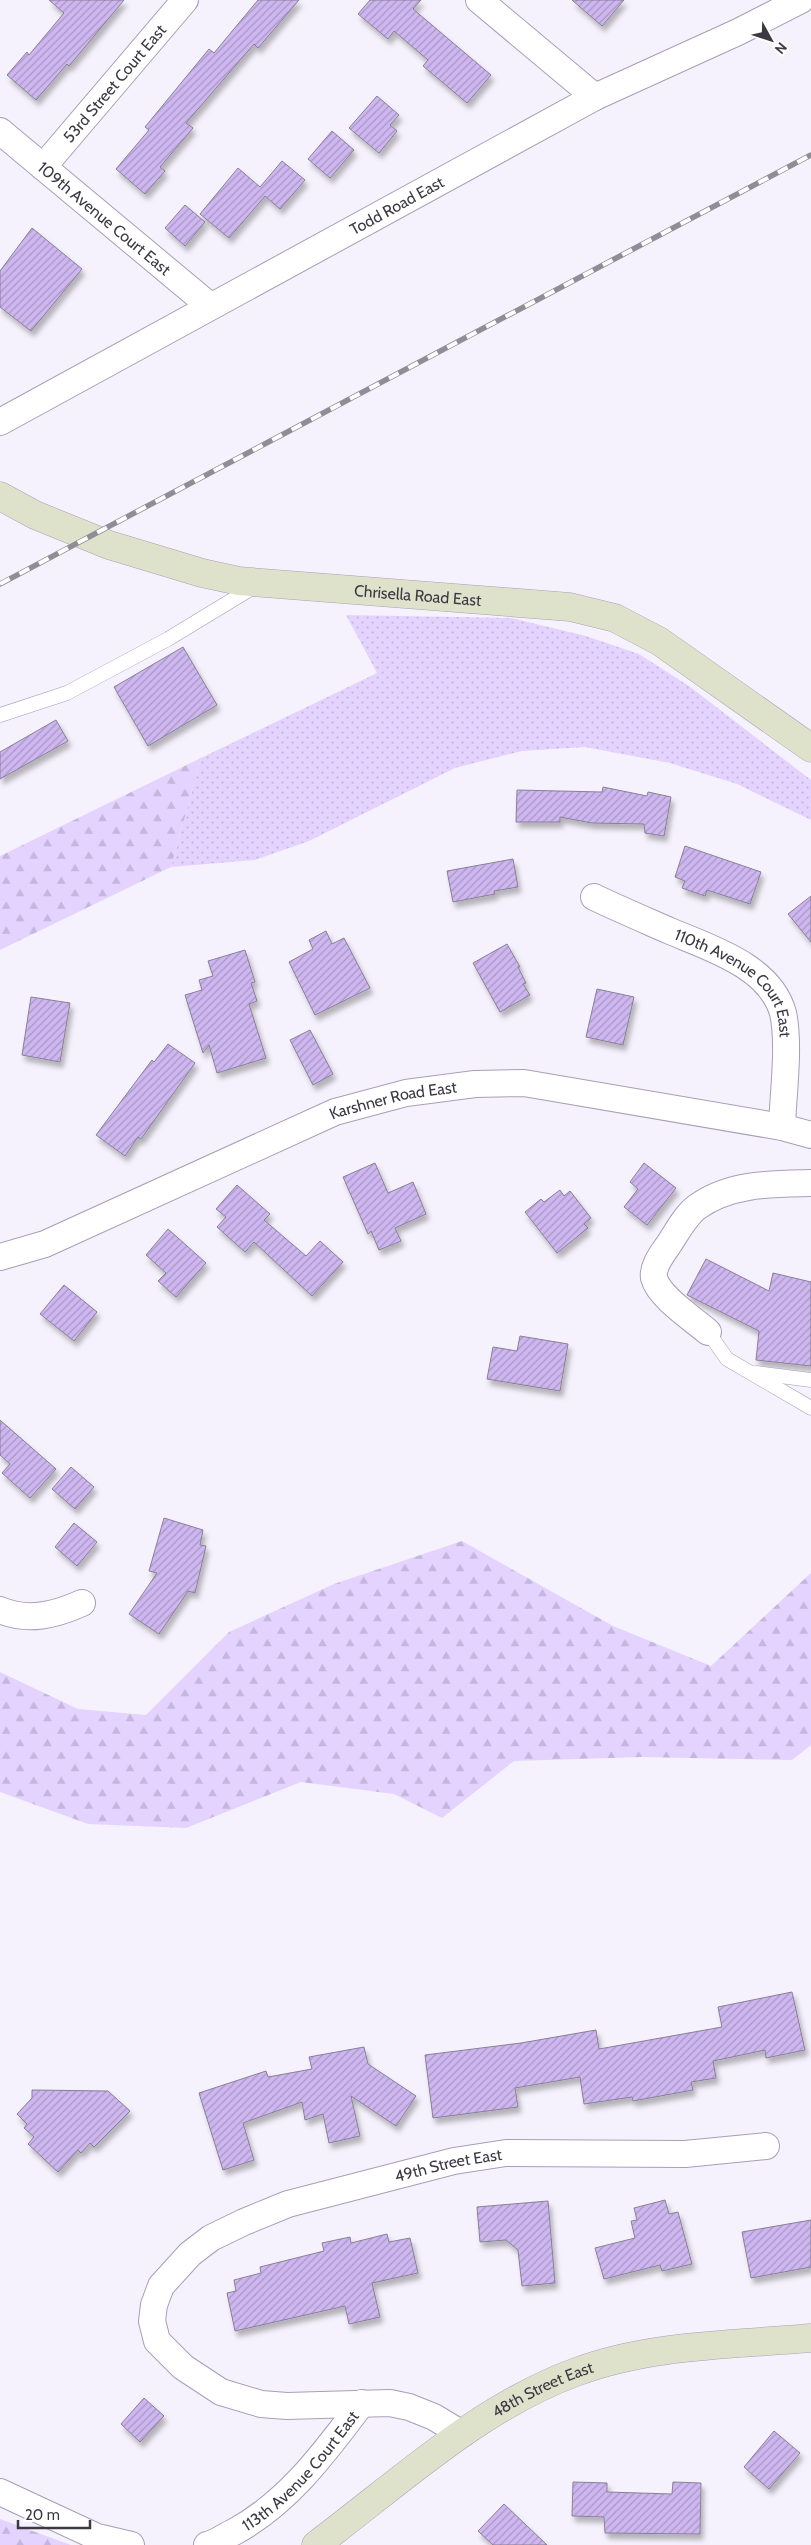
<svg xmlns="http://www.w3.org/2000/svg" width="811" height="2545" viewBox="0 0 811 2545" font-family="Cabin,sans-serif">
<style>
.grass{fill:url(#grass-dots)}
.forest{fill:url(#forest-firs)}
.building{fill:url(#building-hatch);stroke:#887f96;filter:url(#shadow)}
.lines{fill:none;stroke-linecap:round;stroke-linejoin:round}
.lane-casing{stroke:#a89eb7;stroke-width:15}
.street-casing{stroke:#a89eb7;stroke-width:28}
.secondary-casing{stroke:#a89eb7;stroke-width:29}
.lane{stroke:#fff;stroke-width:14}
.street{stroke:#fff;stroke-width:26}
.secondary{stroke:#dfe2cb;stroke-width:28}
.rail-casing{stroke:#918d97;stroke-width:5.5}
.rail{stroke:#fff;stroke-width:4;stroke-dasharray:11;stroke-linecap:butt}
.labels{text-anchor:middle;stroke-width:4.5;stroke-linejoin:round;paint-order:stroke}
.street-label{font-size:16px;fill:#3d3943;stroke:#fff}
</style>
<defs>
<pattern id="grass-dots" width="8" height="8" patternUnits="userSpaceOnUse" patternTransform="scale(1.25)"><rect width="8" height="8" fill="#e4d3ff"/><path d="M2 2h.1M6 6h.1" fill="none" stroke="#c4b6dc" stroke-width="1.8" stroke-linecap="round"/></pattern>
<pattern id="forest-firs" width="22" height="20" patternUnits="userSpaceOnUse" patternTransform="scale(1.25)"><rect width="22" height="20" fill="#e4d3ff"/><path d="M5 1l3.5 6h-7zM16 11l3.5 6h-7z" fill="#c4b6dc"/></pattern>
<pattern id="building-hatch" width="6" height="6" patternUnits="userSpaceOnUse" patternTransform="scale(1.25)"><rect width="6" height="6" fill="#ceb7f0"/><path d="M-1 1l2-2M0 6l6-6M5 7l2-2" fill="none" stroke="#a896c4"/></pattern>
<filter id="shadow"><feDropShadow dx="3" dy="5.5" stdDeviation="2.5" flood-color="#0004"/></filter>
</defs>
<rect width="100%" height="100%" fill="#f6f2fd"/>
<!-- grass -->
<path class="grass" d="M 346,615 L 511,618 L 586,636 L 639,654 L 689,686 L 811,780 L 811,820 L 737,784 L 670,763 L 585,747 L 522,751 L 455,768 L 309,841 L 255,860 L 171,867 L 201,758 L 377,673 Z"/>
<!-- forest -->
<g class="forest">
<path d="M 201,758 L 171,867 L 0,950 L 0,856 Z"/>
<path d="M 462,1541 L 613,1626 L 711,1666 L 811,1573 L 811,1745 L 792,1760 L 640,1757 L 514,1761 L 442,1818 L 394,1794 L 301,1782 L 186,1828 L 88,1824 L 0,1792 L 0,1672 L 78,1709 L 146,1715 L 229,1632 L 334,1584 Z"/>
<path d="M 0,2519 L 71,2545 L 0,2545 Z"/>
</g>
<!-- building -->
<g class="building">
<path d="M 49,0 L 124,0 L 69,66 L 67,64 L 36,100 L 7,75 L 27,52 L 29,55 L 64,13 Z"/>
<path d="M 258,0 L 299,0 L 258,48 L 254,44 L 186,123 L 193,128 L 160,167 L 165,171 L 145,194 L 116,169 L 149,130 L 145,127 L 209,49 L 214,53 Z"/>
<path d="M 370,0 L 421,0 L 413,9 L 491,75 L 467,103 L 423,66 L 428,60 L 394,31 L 388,39 L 358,14 Z"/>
<path d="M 572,0 L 624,0 L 602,26 Z"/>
<path d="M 377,96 L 399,115 L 390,125 L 397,131 L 379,153 L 349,128 Z"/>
<path d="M 332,131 L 354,150 L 330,178 L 308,159 Z"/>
<path d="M 282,161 L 305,180 L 280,209 L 265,196 L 229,238 L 200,214 L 238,168 L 260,187 Z"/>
<path d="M 185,205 L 205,222 L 185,246 L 165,228 Z"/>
<path d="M 32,228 L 82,269 L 31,331 L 0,307 L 0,271 Z"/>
<path d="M 183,647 L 217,705 L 148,746 L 114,687 Z"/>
<path d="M 56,720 L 68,741 L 0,779 L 0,752 Z"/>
<path d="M 603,787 L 647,796 L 648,792 L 671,797 L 664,836 L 645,833 L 644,824 L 592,823 L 560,817 L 560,822 L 516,822 L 517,790 L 602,792 Z"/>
<path d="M 685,846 L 761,872 L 750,904 L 707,890 L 705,896 L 682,888 L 685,881 L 675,877 Z"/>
<path d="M 513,859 L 518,887 L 494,891 L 495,894 L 453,902 L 447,871 Z"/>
<path d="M 811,896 L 811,942 L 788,914 Z"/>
<path d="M 326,931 L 332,944 L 344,938 L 370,988 L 315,1015 L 289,962 L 313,949 L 309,940 Z"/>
<path d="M 507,944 L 520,967 L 518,967 L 526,983 L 523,984 L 530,995 L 500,1012 L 473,963 Z"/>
<path d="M 245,950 L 255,982 L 251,983 L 257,1001 L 249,1004 L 266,1058 L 217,1073 L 209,1045 L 203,1053 L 185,995 L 202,990 L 199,980 L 213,976 L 208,961 Z"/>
<path d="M 597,989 L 634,997 L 623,1045 L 586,1037 Z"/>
<path d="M 31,997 L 70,1003 L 60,1062 L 22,1055 Z"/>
<path d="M 310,1030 L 333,1074 L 313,1085 L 290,1040 Z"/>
<path d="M 168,1044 L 195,1063 L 141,1139 L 138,1137 L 125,1156 L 96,1135 L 152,1060 L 154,1062 Z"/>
<path d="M 375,1163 L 388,1193 L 413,1182 L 426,1214 L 395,1228 L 401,1241 L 379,1250 L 371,1231 L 368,1234 L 343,1177 Z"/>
<path d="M 644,1163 L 676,1188 L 647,1225 L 624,1207 L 638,1189 L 630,1182 Z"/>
<path d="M 237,1185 L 270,1214 L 264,1220 L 306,1256 L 320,1241 L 343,1262 L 312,1296 L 254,1242 L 245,1252 L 217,1227 L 226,1217 L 216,1209 Z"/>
<path d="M 560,1190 L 564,1196 L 570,1191 L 591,1218 L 584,1224 L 588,1228 L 557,1253 L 525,1212 L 541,1199 L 544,1202 Z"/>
<path d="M 168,1229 L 206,1263 L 176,1297 L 158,1281 L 166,1273 L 146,1255 Z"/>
<path d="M 706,1259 L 769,1291 L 773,1273 L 811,1282 L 811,1366 L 756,1360 L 759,1331 L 687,1295 Z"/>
<path d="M 64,1285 L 97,1312 L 74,1341 L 40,1314 Z"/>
<path d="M 520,1336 L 568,1344 L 560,1391 L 487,1379 L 493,1347 L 517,1351 Z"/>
<path d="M 0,1420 L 56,1469 L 30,1498 L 2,1473 L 10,1464 L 0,1455 Z"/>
<path d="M 71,1467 L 94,1487 L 75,1509 L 52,1489 Z"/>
<path d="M 164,1518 L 203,1530 L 200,1545 L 206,1546 L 195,1593 L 188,1591 L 159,1634 L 129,1614 L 157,1573 L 149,1571 Z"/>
<path d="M 74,1523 L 97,1542 L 77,1566 L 55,1547 Z"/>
<path d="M 792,1992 L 805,2050 L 766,2058 L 765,2050 L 713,2061 L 716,2078 L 691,2082 L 693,2090 L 633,2101 L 632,2097 L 584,2104 L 580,2077 L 515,2088 L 518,2107 L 433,2118 L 425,2055 L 521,2043 L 596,2030 L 599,2049 L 722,2027 L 718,2007 Z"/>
<path d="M 364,2047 L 368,2064 L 416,2096 L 396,2126 L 351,2096 L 360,2136 L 329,2143 L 323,2114 L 305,2120 L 302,2102 L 243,2123 L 254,2160 L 223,2170 L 199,2093 L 266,2071 L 268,2077 L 312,2069 L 309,2057 Z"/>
<path d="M 32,2090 L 108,2091 L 130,2111 L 94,2147 L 90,2143 L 81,2153 L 78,2150 L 58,2172 L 28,2144 L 34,2137 L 24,2128 L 27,2124 L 17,2114 L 32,2098 Z"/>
<path d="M 665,2200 L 669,2214 L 678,2212 L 692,2264 L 662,2271 L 660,2265 L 604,2279 L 595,2248 L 635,2238 L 631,2221 L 637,2220 L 634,2208 Z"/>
<path d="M 548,2201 L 555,2283 L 522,2286 L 518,2250 L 506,2240 L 480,2242 L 477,2207 Z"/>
<path d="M 811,2220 L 811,2267 L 751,2278 L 742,2232 Z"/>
<path d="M 387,2234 L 389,2242 L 410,2238 L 418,2273 L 372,2283 L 380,2317 L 349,2324 L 345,2306 L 235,2331 L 227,2293 L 236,2291 L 234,2280 L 261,2273 L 260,2267 L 324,2251 L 322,2243 L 350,2237 L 351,2243 Z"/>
<path d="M 144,2398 L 164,2416 L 140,2442 L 121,2424 Z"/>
<path d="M 774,2431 L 800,2453 L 769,2489 L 744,2467 Z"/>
<path d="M 573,2482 L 607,2483 L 607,2492 L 672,2494 L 673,2482 L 701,2483 L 700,2534 L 605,2533 L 604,2517 L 572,2516 Z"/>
<path d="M 504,2504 L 547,2545 L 493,2545 L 478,2531 Z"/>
</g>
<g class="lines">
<!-- lane casing -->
<g class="lane-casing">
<g id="lane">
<path d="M 0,715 L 67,693 L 168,639 L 257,585"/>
<path d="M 708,1332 L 727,1359 L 811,1408"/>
<path d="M 756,1373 L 811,1380"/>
</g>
</g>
<!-- street casing -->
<g class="street-casing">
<g id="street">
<path d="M 479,0 L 595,97"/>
<path id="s1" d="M 0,131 L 210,306"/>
<path id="s2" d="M 43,167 L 185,0"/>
<path id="s3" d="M 0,422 L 595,97 L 738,32 L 801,0"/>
<path id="s4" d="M 594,897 C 619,909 645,920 670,931 C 710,948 770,966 783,1013 C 790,1045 783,1094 782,1127"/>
<path id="s5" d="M 0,1257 L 45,1244 L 335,1112 L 406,1093 L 475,1084 L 524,1083 L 782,1127 L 811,1135"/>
<path d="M 708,1332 C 693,1319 659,1297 654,1278 C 652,1266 663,1253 669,1244 C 677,1232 685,1216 697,1207 C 730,1183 772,1184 811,1183"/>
<path d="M 0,1610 C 28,1622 55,1615 82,1603"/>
<path id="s6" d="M 462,2434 L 434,2417 L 409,2407 L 390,2403 L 287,2406 L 261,2404 L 221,2392 L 183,2367 L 157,2341 L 152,2321 L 154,2305 L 161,2286 L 190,2254 L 211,2238 L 244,2222 L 288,2204 L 454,2161 L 506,2153 L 685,2154 L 766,2146"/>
<path d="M 0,2492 L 97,2537 L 131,2545"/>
<path id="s7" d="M 207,2545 C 216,2543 225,2536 234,2532 C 289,2502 325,2452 362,2403"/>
</g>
</g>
<!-- secondary casing -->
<g class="secondary-casing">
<g id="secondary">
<path id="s8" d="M 0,496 L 35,515 L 109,545 L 202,573 L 239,581 L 570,607 L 615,618 L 659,641 L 811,748"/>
<path id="s9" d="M 316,2545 C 399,2483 478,2408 576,2372 C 650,2344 733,2345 811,2338"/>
</g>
</g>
<!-- lane -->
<use href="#lane" class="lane"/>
<!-- street -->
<use href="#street" class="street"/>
<!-- secondary -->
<use href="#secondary" class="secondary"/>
<!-- rail casing -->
<g class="rail-casing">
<path id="rail" d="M 0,584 L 811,155"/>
</g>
<!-- rail -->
<use href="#rail" class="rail"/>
</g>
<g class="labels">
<!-- street labels -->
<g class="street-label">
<text dy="6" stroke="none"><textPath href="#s2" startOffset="110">53rd Street Court East</textPath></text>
<text dy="6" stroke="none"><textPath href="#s3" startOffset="452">Todd Road East</textPath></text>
<text dy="6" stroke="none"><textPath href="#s1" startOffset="136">109th Avenue Court East</textPath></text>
<text dy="6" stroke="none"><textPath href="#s8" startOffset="434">Chrisella Road East</textPath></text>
<text dy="6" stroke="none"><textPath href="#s4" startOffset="171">110th Avenue Court East</textPath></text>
<text dy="6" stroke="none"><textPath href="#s5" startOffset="425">Karshner Road East</textPath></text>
<text dy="6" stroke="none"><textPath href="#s6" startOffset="708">49th Street East</textPath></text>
<text dy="6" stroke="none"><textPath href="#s9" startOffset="276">48th Street East</textPath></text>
<text dy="6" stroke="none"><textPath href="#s7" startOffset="121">113th Avenue Court East</textPath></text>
</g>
</g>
<!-- north arrow -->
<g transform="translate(771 40) rotate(130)" stroke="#ffffff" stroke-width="4" paint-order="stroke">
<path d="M0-4L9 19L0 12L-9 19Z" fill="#3d3943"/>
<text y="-8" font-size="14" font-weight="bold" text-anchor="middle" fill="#3d3943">N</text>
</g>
<!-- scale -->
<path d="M18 2520v8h72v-8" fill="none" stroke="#3d3943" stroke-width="2.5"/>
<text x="25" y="2520" font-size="15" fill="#3d3943" stroke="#ffffff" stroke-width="4" paint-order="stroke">20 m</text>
</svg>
